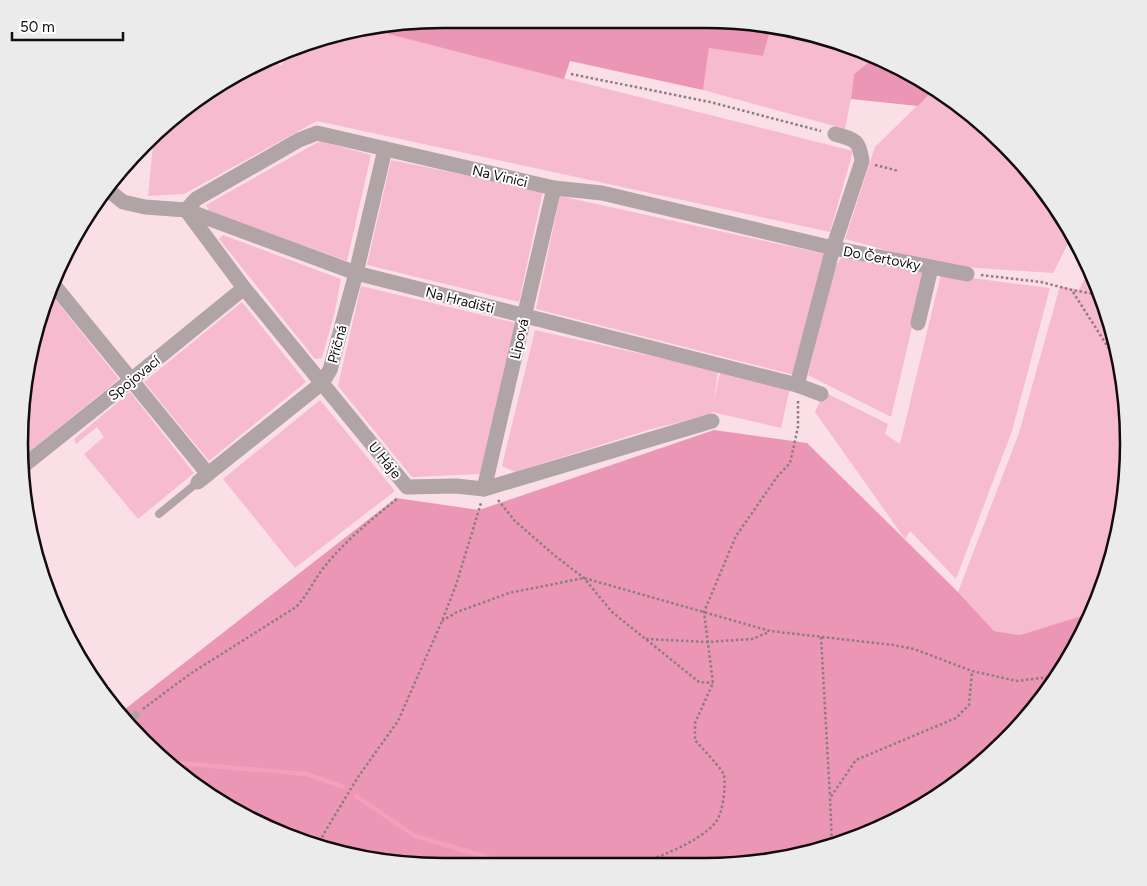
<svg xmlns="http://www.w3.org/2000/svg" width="1147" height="886" viewBox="0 0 1147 886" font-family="Figtree,sans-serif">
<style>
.green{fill:#f6bbcf}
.forest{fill:#ea96b4}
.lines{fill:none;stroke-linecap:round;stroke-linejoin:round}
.stream{stroke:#f4a0bd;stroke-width:4.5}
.path{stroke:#8f7c81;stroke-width:2.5;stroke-dasharray:2.5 2.5;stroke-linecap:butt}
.service{stroke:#b0a4a7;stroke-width:8}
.minor{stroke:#b0a4a7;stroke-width:15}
.labels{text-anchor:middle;stroke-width:4;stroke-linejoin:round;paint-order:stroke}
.street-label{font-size:14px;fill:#130b0d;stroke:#fff}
.rim{fill:none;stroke:#130b0d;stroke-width:2.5}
</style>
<rect width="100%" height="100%" fill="#fbdfe7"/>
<!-- green -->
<g class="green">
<path d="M 771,27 L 840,41 L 873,59 L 854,74 L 851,99 L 845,129 L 703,90 L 709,47 L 763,56 Z"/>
<path d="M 369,29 L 853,151 L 830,232 L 317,121 L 184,194 L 148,196 L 154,135 L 231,76 L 264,62 L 282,65 L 286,53 L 333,33 Z"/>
<path d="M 931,92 L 937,93 L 962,107 L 1023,163 L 1071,231 L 1073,234 L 1053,273 L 977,268 L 926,261 L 845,239 L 875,147 Z"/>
<path d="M 320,141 L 371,155 L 347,261 L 209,211 L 206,205 Z"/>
<path d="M 391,160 L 543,191 L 519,302 L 367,265 Z"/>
<path d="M 560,196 L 825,254 L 794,375 L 536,309 Z"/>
<path d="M 223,235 L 341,279 L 335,311 L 322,358 L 315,359 L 219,239 Z"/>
<path d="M 848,256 L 920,271 L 924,276 L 891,417 L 808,375 L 834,270 L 840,259 Z"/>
<path d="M 1089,270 L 1106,306 L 1125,387 L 1127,470 L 1114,553 L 1091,613 L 1020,635 L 994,631 L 958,592 L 1019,433 L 1060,286 L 1079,290 Z"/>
<path d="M 941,274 L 1050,288 L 1012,431 L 956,579 L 910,531 L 905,539 L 815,412 L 824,392 L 888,424 L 885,434 L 900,444 Z"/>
<path d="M 361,286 L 516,323 L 480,474 L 412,477 L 338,386 Z"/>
<path d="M 50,293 L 119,379 L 21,458 L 19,443 L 33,333 Z"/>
<path d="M 242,302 L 306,382 L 209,461 L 144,382 Z"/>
<path d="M 535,330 L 718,371 L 714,400 L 720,373 L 790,388 L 781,428 L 712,412 L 709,415 L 648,430 L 515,472 L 502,466 Z"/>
<path d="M 130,392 L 194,473 L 138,519 L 84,454 L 104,437 L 97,427 L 76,444 L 74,439 Z"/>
<path d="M 320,400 L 395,491 L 295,568 L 223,479 Z"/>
</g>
<!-- forest -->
<g class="forest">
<path d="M 443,19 L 731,20 L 771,27 L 763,56 L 709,48 L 703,90 L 570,61 L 564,79 L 369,29 Z"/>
<path d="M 873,59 L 937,93 L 931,92 L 918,106 L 851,99 L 854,74 Z"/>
<path d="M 714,430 L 807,443 L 958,592 L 994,631 L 1020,635 L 1091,613 L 1085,630 L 1041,701 L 984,762 L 916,810 L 840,845 L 732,866 L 443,867 L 361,859 L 281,835 L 207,796 L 143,743 L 120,713 L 396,498 L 479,510 Z"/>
</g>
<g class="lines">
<!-- stream -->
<g class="stream">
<path d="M 166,762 L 307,774 L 343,787"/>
<path d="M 356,796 L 415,836 L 521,867"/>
</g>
<!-- path -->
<g class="path">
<path d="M 571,74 L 710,102 L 821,131"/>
<path d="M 875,165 L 899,171"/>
<path d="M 981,275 L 1041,282 L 1072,290 L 1100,295"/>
<path d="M 1073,292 L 1120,366"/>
<path d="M 498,500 L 515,521 L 554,555 L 584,578 L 612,612 L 699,682 L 713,683"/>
<path d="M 442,621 L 457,612 L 509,593 L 584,578 L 770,631 L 893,645 L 914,649 L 972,671 L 1017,681 L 1056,676"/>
<path d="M 821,637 L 830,797"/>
<path d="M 646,639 L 708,642 L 752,639 L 769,632"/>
<path d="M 143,709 L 190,674 L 296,607 C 308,595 314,579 325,566 C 346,540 372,519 398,498"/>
<path d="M 912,812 L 924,801 L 941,793"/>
<path d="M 832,846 L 830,798 L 856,760 L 956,718 L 969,705 L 972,671"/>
<path d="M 319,847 L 323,835 L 358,777 L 398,721 L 442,621 L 456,585 L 481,503"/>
<path d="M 623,867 C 649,862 697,844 715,823 C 723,815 726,786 724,775 C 723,770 700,746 695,740 L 695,723 L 713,683 L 704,612 L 736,536 L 777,477 L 790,463 L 798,427 L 798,399"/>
</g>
<!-- service -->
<g class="service">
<path d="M 159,514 L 198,482"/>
<path d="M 127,722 L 136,715"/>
</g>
<!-- minor -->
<g class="minor">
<path d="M 107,189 L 123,202 L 145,207 L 186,210 L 356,273 L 797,385 L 821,394"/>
<path d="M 186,210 L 196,199 L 299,140 L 317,133 L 554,188 L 602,193 L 833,248 L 967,274"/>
<path d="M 186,210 L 244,288 L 407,487 L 456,486 L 484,489 L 712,421"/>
<path d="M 53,284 L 208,474"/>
<path d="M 918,323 L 931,268"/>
<path d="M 797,385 L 833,248 L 862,161 C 859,139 855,140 835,134"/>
<path d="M 22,467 L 131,380 L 244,288"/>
<path d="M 198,482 L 322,383 L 330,370 L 356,273 L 385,149"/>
<path d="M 484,489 L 554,188"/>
</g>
</g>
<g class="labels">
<!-- street labels -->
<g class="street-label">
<text transform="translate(500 176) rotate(13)" y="5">Na Vinici</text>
<text transform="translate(882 258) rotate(11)" y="5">Do Čertovky</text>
<text transform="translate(460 300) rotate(14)" y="5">Na Hradišti</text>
<text transform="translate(519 339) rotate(-77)" y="5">Lipová</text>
<text transform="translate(337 344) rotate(-75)" y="5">Příčná</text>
<text transform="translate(134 378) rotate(-39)" y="5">Spojovací</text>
<text transform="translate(385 460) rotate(51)" y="5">U Háje</text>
</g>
</g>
<!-- crop -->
<path d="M0 0H1147V886H0ZM443 28H705A415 415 0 0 1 1120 443V443A415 415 0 0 1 705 858H443A415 415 0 0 1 28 443V443A415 415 0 0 1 443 28Z" fill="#ecebec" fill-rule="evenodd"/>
<path class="rim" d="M443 28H705A415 415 0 0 1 1120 443V443A415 415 0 0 1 705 858H443A415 415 0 0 1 28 443V443A415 415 0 0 1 443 28Z"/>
<!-- scale -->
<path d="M12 32v8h111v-8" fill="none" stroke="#130b0d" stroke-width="2.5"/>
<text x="20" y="32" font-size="15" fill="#130b0d" stroke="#ffffff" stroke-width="4" paint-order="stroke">50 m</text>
</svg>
